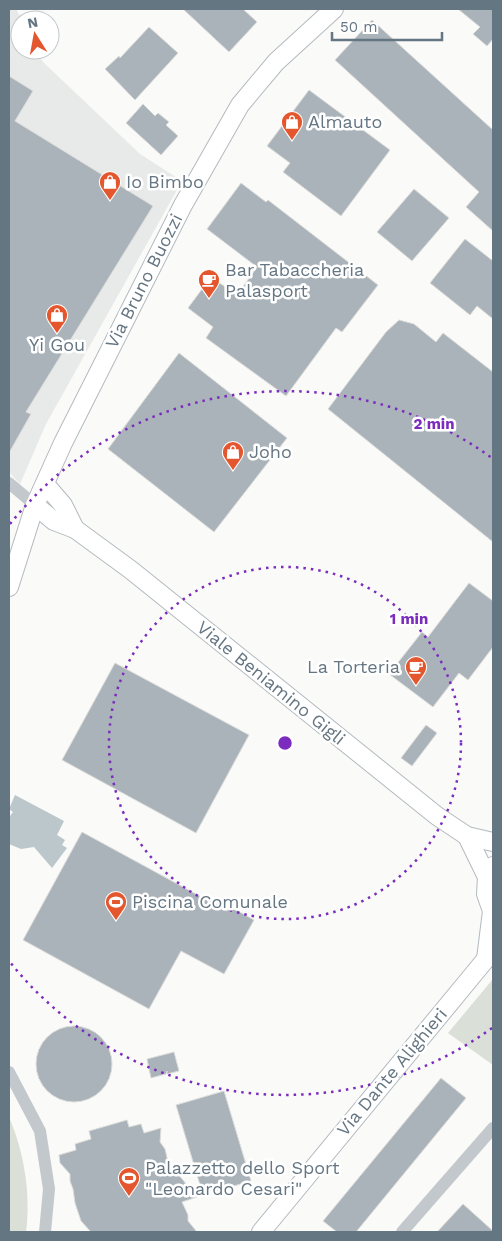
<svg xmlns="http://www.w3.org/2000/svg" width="502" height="1241" viewBox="0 0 502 1241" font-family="'Work Sans',sans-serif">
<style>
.built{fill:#e8e9e9}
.green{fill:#dadfd7}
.water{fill:#bbc7cb}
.building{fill:#aab3b9;stroke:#dcdcda}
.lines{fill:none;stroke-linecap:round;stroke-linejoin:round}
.secondary-casing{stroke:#b3babf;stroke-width:20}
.street{stroke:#c3c8cc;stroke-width:12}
.secondary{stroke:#fff;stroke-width:18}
.ring{fill:none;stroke:#7b2cbf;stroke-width:2.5;stroke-dasharray:2.5 5}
.labels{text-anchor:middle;stroke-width:5;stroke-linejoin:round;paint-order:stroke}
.poi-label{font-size:18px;fill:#657683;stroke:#fff;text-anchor:start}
.street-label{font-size:18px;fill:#657683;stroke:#fff}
.centre{fill:#7b2cbf;stroke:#fff;stroke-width:2.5}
.ring-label{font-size:15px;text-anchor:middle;font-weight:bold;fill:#7b2cbf;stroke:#fff;stroke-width:5;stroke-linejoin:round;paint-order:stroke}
</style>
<rect width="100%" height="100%" fill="#fafaf8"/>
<!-- built -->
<path class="built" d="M 9,9 L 16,9 L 22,20 L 20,20 L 20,50 L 36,50 L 43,62 L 140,154 L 182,181 L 46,424 L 20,484 L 9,472 Z"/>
<!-- green -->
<g class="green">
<path d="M 493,979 L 493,1065 L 448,1033 Z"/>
<path d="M 9,1117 C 24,1152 31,1194 26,1232 L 9,1232 Z"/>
</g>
<!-- water -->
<path class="water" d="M 15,795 L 64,821 L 57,835 L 65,840 L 62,845 L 67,848 L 52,868 L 34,847 L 21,849 L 9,844 L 9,815 L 10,816 L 13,812 L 9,809 Z"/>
<!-- building -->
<g class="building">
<path d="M 183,9 L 243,9 L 257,22 L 229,52 Z"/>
<path d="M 458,9 L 493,9 L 493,39 L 487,46 L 473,34 L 480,27 Z"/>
<path d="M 372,20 L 493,130 L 493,231 L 466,207 L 479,192 L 335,60 Z"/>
<path d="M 149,27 L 178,53 L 135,100 L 105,69 L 119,56 L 120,58 Z"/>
<path d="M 9,76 L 33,91 L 15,121 L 153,206 L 26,412 L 31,414 L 9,453 Z"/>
<path d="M 309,90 L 390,150 L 341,216 L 283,172 L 290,163 L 267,146 Z"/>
<path d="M 143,104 L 155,116 L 158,113 L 169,122 L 166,125 L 178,136 L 161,155 L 126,123 Z"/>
<path d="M 241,183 L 266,202 L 268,200 L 378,285 L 342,332 L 336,328 L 286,396 L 206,338 L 213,327 L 188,308 L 211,277 L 237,295 L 257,267 L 207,229 Z"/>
<path d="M 414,189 L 449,218 L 412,261 L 377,232 Z"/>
<path d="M 465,239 L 493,261 L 493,319 L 477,306 L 470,315 L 430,283 Z"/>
<path d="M 399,320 L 414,324 L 436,342 L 443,333 L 493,372 L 493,542 L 328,409 L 386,332 Z"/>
<path d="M 179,353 L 287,438 L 214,532 L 108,449 Z"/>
<path d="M 469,583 L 493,601 L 493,647 L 468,680 L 459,673 L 433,707 L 389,674 L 422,632 L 428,637 Z"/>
<path d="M 115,663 L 249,735 L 196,833 L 62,760 Z"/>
<path d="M 426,725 L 437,733 L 412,766 L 401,758 Z"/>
<path d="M 82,832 L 227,911 L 229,906 L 254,920 L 224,974 L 181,951 L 149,1009 L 23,940 Z"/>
<circle cx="74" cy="1064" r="38"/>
<path d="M 174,1052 L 179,1071 L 167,1074 L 167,1071 L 166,1074 L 151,1078 L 147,1059 Z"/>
<path d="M 441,1078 L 466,1098 L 356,1232 L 337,1232 L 323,1221 Z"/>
<path d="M 224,1091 L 251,1181 L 203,1195 L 176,1105 Z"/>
<path d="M 127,1120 L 129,1127 L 141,1124 L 144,1133 L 161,1128 L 160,1142 L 165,1149 L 168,1162 L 197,1197 L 182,1202 L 188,1215 L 188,1221 L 197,1232 L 91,1232 L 81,1221 L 75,1203 L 73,1189 L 70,1181 L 70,1174 L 60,1163 L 59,1155 L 76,1150 L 75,1144 L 91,1139 L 89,1131 Z"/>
<path d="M 463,1204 L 493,1231 L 493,1232 L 437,1232 Z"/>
</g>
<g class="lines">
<!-- secondary casing -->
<g class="secondary-casing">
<g id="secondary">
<path d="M 45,484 L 63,505 L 75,529"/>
<path d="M 35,505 L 54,521 L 75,529 L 131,570 L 437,816 L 467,836 L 493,842"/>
<path d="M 9,587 L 35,505 L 63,443 L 183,205 L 240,105 L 276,62 L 334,9"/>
<path d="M 467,836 L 487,877"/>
<path d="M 486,959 L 492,911 L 486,894 L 487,877 L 493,866"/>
<path d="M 261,1232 L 486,959 L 493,954"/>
</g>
</g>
<!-- street -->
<g class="street">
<path d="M 9,483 L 35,505"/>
<path d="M 9,1072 L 40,1131 L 49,1189 L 45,1232"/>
<path d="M 402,1232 L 493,1128"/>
</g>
<!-- secondary -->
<use href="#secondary" class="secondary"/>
</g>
<!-- distance rings -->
<g class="ring">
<circle cx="285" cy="743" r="176"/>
<path d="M492 1028A352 352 0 0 1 10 962M10 524A352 352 0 0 1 492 458"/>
</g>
<!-- icons -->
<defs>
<g id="shop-pin" transform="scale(1.125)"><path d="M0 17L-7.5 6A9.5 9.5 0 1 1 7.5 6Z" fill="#e4572e" stroke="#fff"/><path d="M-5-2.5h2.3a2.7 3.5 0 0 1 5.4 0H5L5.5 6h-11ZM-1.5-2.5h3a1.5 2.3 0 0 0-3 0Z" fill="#fff"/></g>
<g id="cafe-pin" transform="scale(1.125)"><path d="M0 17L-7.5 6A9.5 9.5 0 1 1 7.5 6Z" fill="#e4572e" stroke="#fff"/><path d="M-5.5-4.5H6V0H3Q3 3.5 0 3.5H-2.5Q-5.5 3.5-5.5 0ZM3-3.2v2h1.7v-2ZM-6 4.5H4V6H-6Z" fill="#fff"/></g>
<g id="stadium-pin" transform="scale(1.125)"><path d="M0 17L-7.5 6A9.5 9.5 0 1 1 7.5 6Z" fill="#e4572e" stroke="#fff"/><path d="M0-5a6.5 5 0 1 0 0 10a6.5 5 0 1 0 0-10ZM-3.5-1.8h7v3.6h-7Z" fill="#fff"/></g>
</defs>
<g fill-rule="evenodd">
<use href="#shop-pin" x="292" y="122"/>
<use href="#shop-pin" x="110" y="182"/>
<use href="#cafe-pin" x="209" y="280"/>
<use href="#shop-pin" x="57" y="315"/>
<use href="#shop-pin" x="233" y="452"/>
<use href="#cafe-pin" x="416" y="667"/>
<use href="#stadium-pin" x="116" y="902"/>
<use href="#stadium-pin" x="129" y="1178"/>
</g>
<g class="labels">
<!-- poi labels -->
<g class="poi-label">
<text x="308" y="128">Almauto</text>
<text x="126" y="188">Io Bimbo</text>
<text x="225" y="276">Bar Tabaccheria<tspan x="225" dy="21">Palasport</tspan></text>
<text x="57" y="351" text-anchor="middle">Yi Gou</text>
<text x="249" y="458">Joho</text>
<text x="400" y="673" text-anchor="end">La Torteria</text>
<text x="132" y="908">Piscina Comunale</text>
<text x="145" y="1174">Palazzetto dello Sport<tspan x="145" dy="21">"Leonardo Cesari"</tspan></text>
</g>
<!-- street labels -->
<g class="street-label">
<text transform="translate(144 281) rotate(-63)" y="6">Via Bruno Buozzi</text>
<text transform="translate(271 683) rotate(39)" y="6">Viale Beniamino Gigli</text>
<text transform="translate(392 1072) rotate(-50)" y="6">Via Dante Alighieri</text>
</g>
</g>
<circle cx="285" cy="743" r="8" class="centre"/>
<g class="ring-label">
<text x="434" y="429">2 min</text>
<text x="409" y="624">1 min</text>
</g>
<!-- border -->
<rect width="502" height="1241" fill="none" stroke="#657683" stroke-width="20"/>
<!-- north arrow -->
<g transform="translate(35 35) rotate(349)"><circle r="24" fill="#ffffff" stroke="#c1c8cd"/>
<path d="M0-4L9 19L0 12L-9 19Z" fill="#e4572e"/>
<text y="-8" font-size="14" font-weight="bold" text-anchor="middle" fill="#657683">N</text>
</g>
<!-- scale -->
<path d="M332 32v8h110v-8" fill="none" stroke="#657683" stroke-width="2.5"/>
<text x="340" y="32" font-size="15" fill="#657683" stroke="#ffffff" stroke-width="4" paint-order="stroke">50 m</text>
</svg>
